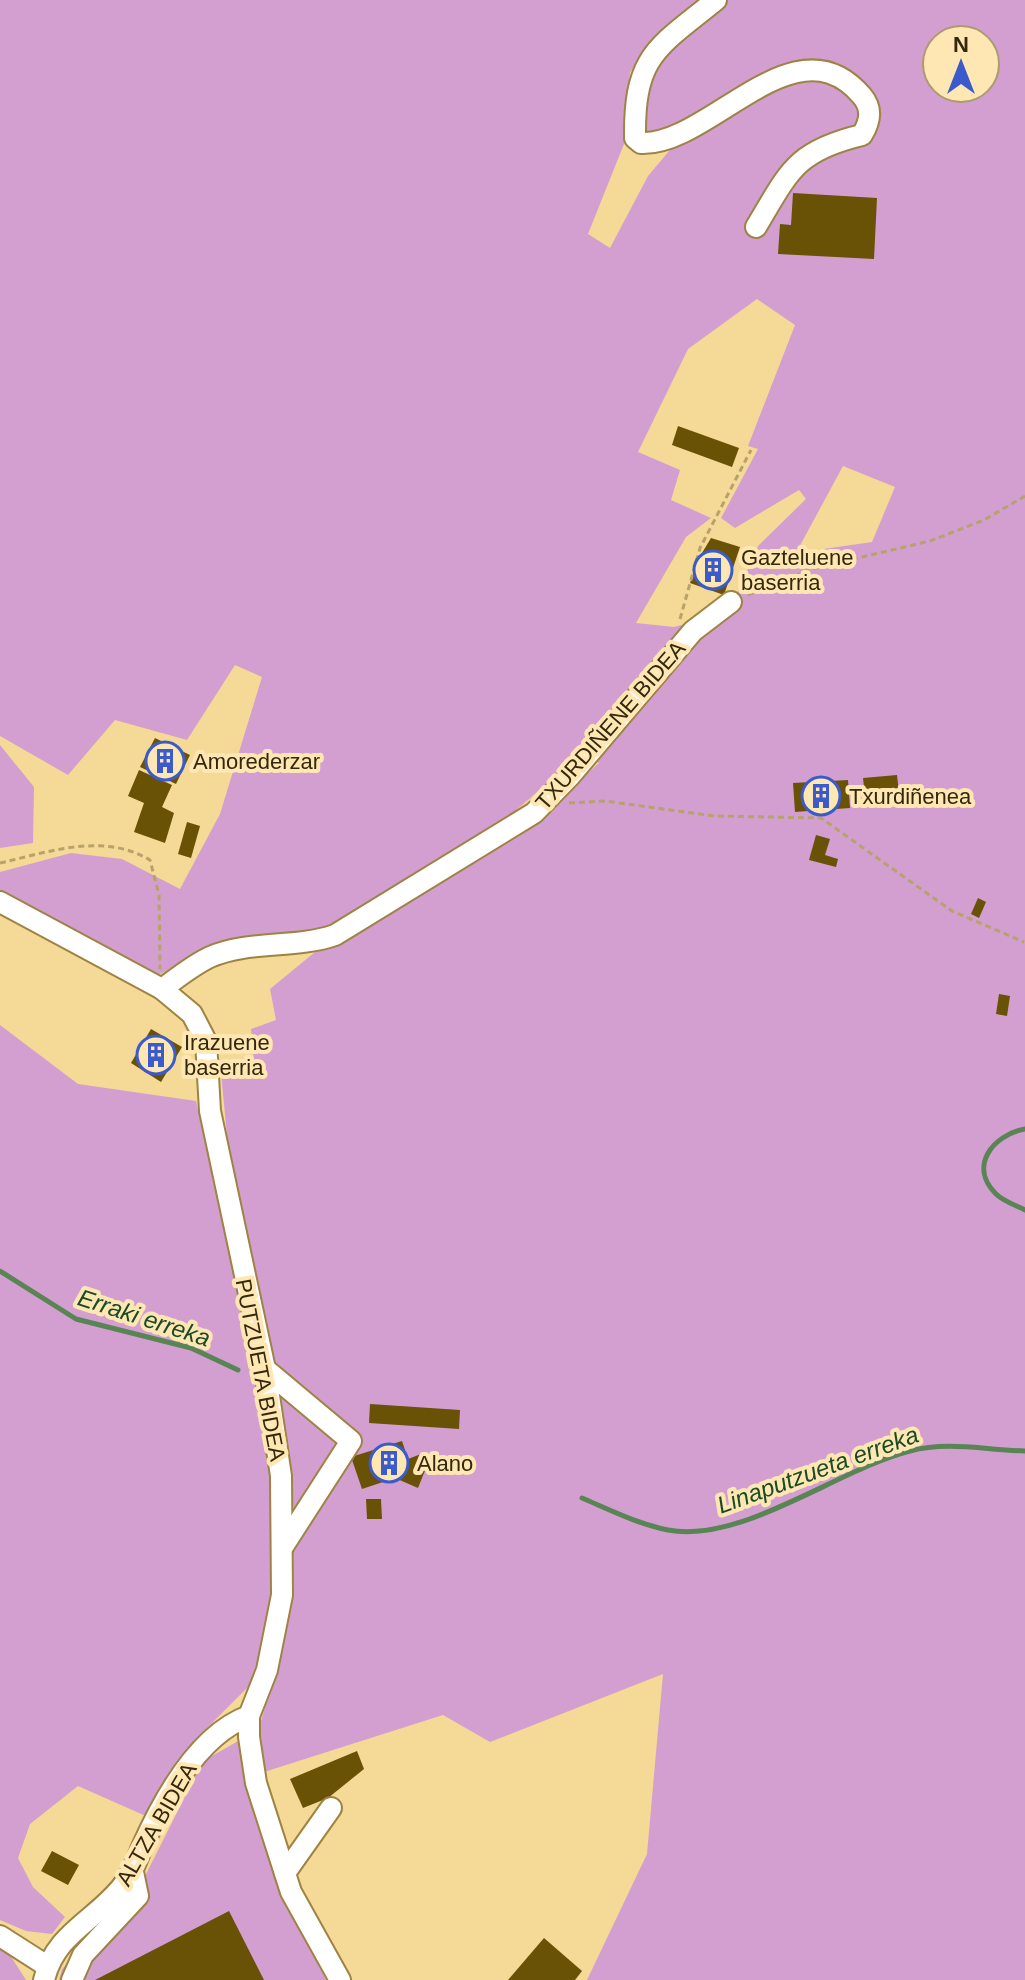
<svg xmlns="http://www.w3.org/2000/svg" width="1025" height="1980" viewBox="0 0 1025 1980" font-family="Helvetica,sans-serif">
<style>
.green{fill:#d39fd1;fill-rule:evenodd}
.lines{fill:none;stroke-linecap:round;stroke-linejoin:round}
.stream{stroke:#588553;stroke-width:5}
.building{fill:#695105}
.minor-casing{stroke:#9e8342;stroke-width:24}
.path{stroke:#b8a16b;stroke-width:3;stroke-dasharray:6 4;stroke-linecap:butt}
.minor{stroke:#fff;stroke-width:20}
.labels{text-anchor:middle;stroke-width:8;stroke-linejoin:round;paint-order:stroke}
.poi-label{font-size:22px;fill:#33280c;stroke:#fee7b2;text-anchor:start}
.street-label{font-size:22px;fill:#33280c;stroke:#fee7b2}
.water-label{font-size:24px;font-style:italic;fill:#1a4b24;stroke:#fee7b2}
</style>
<rect width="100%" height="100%" fill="#f5d996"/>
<!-- green -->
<g class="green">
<path d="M 0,0 L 699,0 L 663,29 L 630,72 L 624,144 L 588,234 L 610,248 L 648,176 L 681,137 L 641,132 L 645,85 L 659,59 L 728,0 L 1025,0 L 1025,1980 L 587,1980 L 647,1854 L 663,1674 L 490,1742 L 443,1715 L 264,1772 L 260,1725 L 285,1636 L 295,1516 L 267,1338 L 230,1167 L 221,1073 L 255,1072 L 251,1029 L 276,1020 L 270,989 L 315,952 L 530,823 L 599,763 L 583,753 L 502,822 L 315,939 L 212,947 L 156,976 L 0,897 L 0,872 L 71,853 L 122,859 L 180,889 L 220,814 L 262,677 L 235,665 L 187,740 L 115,720 L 68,775 L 0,736 ZM 937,40 L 985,40 L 985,88 L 937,88 ZM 757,299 L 795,325 L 748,446 L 758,449 L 721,518 L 735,528 L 799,490 L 806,499 L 758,546 L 736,596 L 703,619 L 674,627 L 636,623 L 686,537 L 711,518 L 671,500 L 680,470 L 638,452 L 688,349 ZM 843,466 L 895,487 L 872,542 L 796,553 Z"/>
<path d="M 0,745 L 34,787 L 33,843 L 0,848 Z"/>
<path d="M 0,1025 L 78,1084 L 196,1101 L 268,1430 L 277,1552 L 270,1624 L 249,1686 L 203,1732 L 148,1817 L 78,1786 L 30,1824 L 18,1858 L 33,1887 L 65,1917 L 52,1934 L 26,1931 L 0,1920 Z"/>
<path d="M 240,1740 L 280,1888 L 326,1980 L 59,1980 L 62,1969 L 140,1886 L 203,1761 Z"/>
<path d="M 0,1948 L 10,1955 L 26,1980 L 0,1980 Z"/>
</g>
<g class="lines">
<!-- stream -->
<g class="stream">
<path d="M 1025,1129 C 993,1135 968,1166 996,1194 C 1003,1201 1017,1206 1025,1210"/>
<path d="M 0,1271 L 76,1319 L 191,1348 L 238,1370"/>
<path d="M 582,1498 C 610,1510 638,1524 668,1530 C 742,1544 838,1469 910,1451 C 947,1441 986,1450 1025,1451"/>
</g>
</g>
<!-- building -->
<g class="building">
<path d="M 793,193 L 877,198 L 874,259 L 778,254 L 780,224 L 791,225 Z"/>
<path d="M 678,426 L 739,448 L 732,467 L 672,445 Z"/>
<path d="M 711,538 L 740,547 L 724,595 L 690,583 L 699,558 Z"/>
<path d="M 155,738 L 190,755 L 176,784 L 140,767 Z"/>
<path d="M 139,770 L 172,785 L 162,807 L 174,813 L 165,843 L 134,832 L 144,803 L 128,796 Z"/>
<path d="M 897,775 L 900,802 L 866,805 L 863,778 Z"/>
<path d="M 848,780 L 850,808 L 795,812 L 793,783 Z"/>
<path d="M 187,822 L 200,826 L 191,858 L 178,854 Z"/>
<path d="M 816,835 L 830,839 L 825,855 L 838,859 L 836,867 L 809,860 Z"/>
<path d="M 978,898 L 986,902 L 979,918 L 971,914 Z"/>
<path d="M 999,994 L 1010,996 L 1007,1016 L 996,1014 Z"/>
<path d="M 151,1029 L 182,1047 L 161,1082 L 131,1063 Z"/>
<path d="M 370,1404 L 460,1410 L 459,1429 L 369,1423 Z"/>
<path d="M 402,1441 L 408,1459 L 421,1454 L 426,1468 L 418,1488 L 395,1478 L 362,1489 L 351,1457 Z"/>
<path d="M 366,1499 L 381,1499 L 382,1519 L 367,1519 Z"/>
<path d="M 357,1751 L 364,1769 L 328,1798 L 303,1808 L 290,1779 Z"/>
<path d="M 52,1851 L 79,1865 L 68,1885 L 41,1871 Z"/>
<path d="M 229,1911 L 264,1980 L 95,1980 Z"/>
<path d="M 544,1938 L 582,1971 L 575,1980 L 508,1980 Z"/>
</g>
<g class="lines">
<!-- minor casing -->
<g class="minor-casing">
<g id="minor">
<path d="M 716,0 C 657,48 634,55 635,138 L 641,143 C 710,146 795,17 862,96 C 873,109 870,122 862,135 C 795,151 789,172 756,227"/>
<path d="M 0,902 L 162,989 L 192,1014 L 206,1041 L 210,1111 L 265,1369 L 281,1476 L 282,1595 L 267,1670 L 249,1716 L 249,1737 L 256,1783 L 291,1892 L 340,1980"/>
<path d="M 162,989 C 177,978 193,965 210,957 C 248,940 295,949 335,935 L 534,813 L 570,776 L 693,631 L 731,602"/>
<path d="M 265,1369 L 351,1441 L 284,1545"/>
<path d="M 285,1873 L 331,1808"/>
<path d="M 0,1936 L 47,1966"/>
<path d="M 44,1980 C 55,1934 93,1922 121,1888 C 132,1875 136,1861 143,1845 C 164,1798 199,1734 249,1716"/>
<path d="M 72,1980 L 83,1955 L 138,1896 L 133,1872"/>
</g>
</g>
<!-- path -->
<g class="path">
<path d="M 748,595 L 811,569 L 930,541 L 984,520 L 1025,496"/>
<path d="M 680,619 L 700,548 L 751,450"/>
<path d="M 569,803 L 605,801 L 714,816 L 821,818 L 952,911 L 1024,942"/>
<path d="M 0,863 C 49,852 103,832 150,860 L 159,895 L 160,969"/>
</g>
<!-- minor -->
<use href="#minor" class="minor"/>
</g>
<!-- icons -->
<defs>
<g id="building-ring" transform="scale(2)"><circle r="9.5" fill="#fee7b2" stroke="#3b5bcd" stroke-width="1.5"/><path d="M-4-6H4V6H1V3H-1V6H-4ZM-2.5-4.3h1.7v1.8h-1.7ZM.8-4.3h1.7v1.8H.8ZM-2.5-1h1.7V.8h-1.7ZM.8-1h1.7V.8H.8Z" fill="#3b5bcd"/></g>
</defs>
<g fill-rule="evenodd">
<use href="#building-ring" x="713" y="570"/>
<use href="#building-ring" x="165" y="761"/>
<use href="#building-ring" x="821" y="796"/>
<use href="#building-ring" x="156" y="1055"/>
<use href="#building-ring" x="389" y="1463"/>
</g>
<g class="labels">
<!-- poi labels -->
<g class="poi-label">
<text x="741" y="565">Gazteluene<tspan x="741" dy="25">baserria</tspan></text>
<text x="193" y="769">Amorederzar</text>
<text x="849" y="804">Txurdiñenea</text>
<text x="184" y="1050">Irazuene<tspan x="184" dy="25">baserria</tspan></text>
<text x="417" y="1471">Alano</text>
</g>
<!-- street labels -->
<g class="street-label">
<text transform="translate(610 725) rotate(-49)" y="8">TXURDIÑENE BIDEA</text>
<text transform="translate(261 1370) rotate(79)" y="8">PUTZUETA BIDEA</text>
<text transform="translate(156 1824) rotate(-60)" y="8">ALTZA BIDEA</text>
</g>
<!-- water labels -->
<g class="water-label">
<text transform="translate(144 1318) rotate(18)" y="8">Erraki erreka</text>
<text transform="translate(818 1470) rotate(-20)" y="8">Linaputzueta erreka</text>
</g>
</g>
<!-- north arrow -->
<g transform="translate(961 64)"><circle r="38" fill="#fee7b2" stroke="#ad9b70" stroke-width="2"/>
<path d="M0-6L14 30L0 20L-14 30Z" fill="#3b5bcd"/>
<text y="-12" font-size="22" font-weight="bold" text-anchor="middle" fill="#33280c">N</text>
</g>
</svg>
